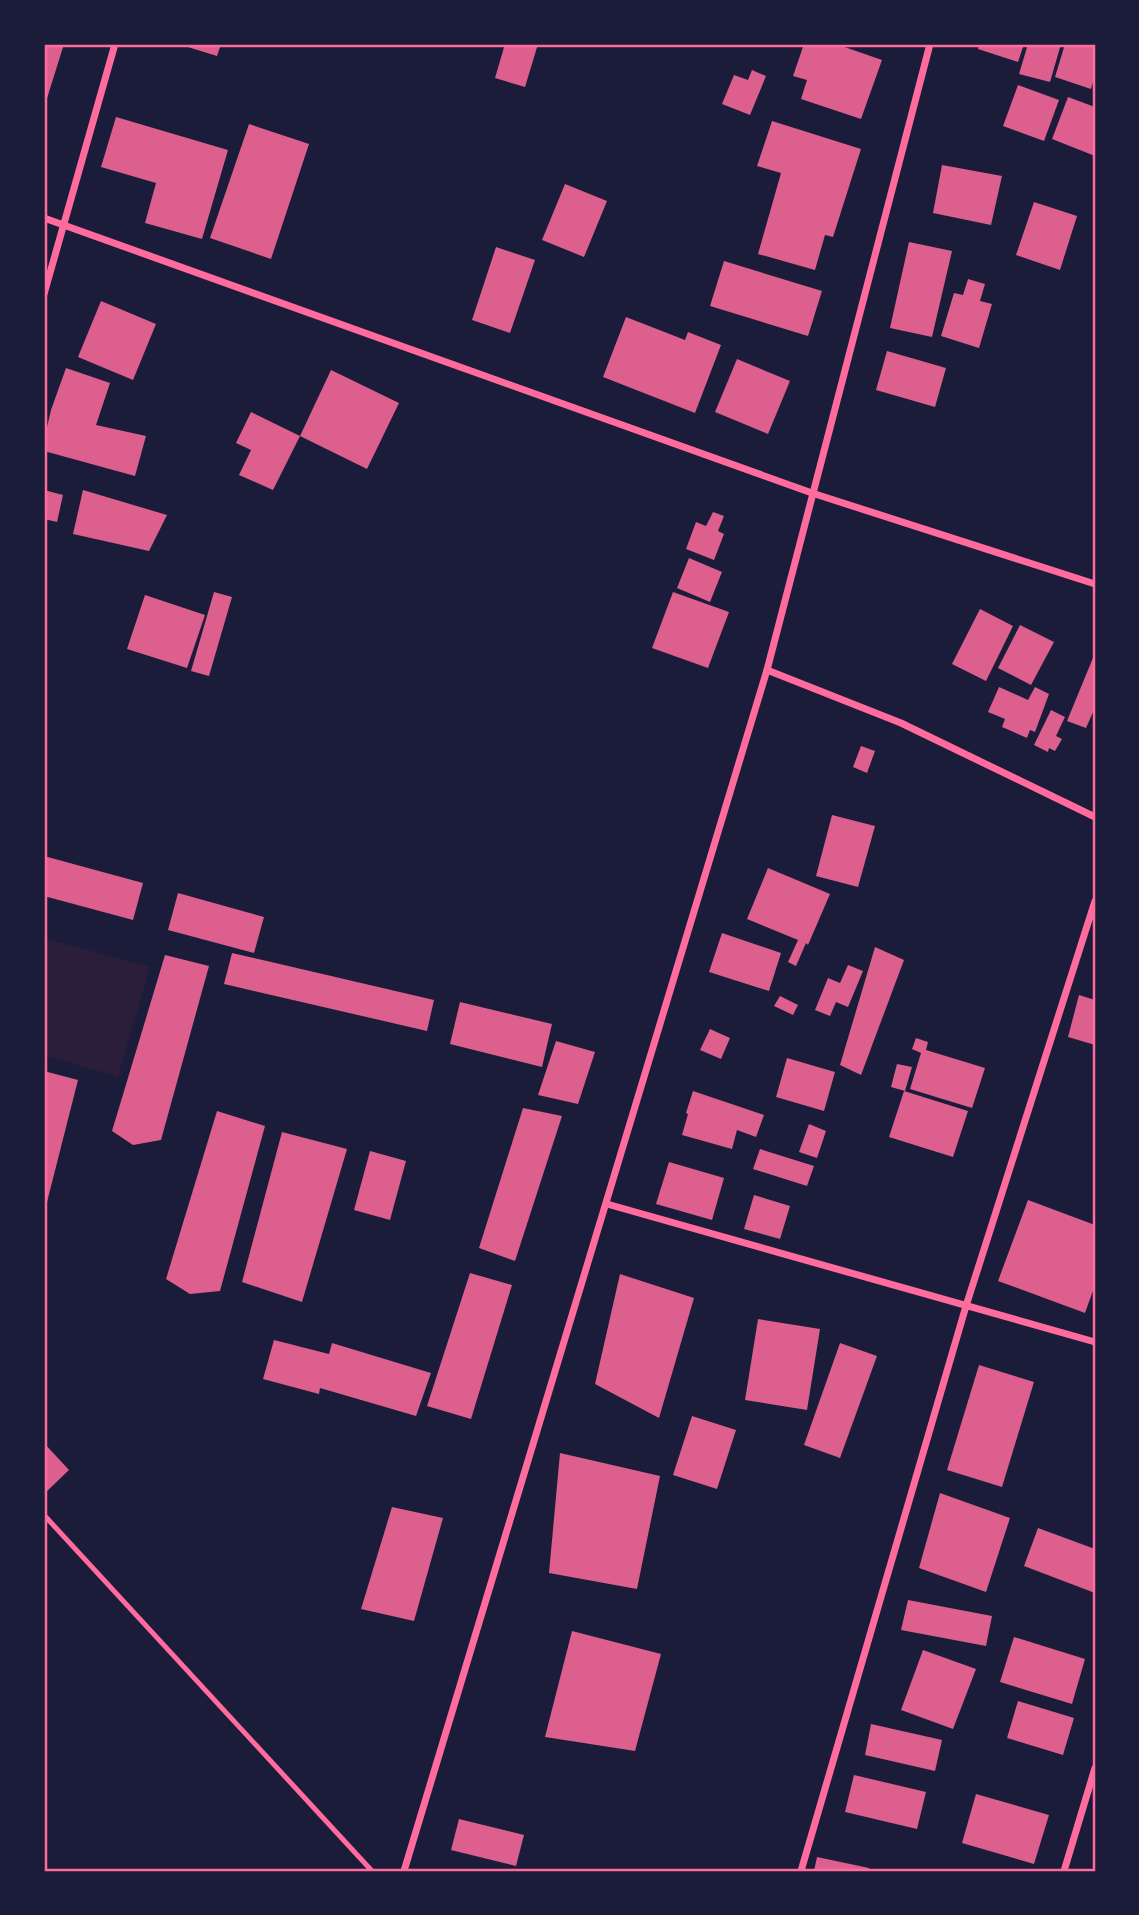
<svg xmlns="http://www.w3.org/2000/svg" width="1139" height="1915" viewBox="0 0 1139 1915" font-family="Lato,sans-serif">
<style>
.green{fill:#2a1e3b}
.building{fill:#dd5f8e}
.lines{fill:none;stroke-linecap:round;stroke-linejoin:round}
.service{stroke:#ff6b9d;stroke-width:5}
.minor{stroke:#ff6b9d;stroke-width:7}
.neatline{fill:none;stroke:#ff6b9d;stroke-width:2.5}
</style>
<rect width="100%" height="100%" fill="#1b1b3a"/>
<!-- green -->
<path class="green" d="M 44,938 L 150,967 L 118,1077 L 44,1055 Z"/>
<!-- building -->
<g class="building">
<path d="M 44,44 L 64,44 L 44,108 Z"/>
<path d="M 178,44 L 221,44 L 217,56 Z"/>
<path d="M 505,44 L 538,44 L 525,87 L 495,78 Z"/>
<path d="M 804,44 L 836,44 L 882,60 L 861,119 L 801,99 L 807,80 L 793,76 Z"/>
<path d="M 979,44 L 1024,44 L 1018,62 L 978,49 Z"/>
<path d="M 1028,44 L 1061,44 L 1050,82 L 1019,74 Z"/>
<path d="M 1065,44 L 1095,44 L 1095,75 L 1091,89 L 1055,77 Z"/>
<path d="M 752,70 L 766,76 L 750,115 L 722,104 L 734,75 L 748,80 Z"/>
<path d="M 1018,85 L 1059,100 L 1044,141 L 1003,126 Z"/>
<path d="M 1068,97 L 1095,107 L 1095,156 L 1052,139 Z"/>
<path d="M 116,117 L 228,150 L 202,239 L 145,223 L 156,183 L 101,167 Z"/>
<path d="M 772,121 L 861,149 L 833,237 L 825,235 L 815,270 L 758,254 L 781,173 L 757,166 Z"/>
<path d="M 249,124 L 309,144 L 271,259 L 210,238 Z"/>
<path d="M 942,165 L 1002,176 L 991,225 L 933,213 Z"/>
<path d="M 565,184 L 607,201 L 584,257 L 542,240 Z"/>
<path d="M 1034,202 L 1077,216 L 1060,270 L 1016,255 Z"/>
<path d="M 909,242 L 952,251 L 932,337 L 890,328 Z"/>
<path d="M 496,247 L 535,260 L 510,333 L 472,320 Z"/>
<path d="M 724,261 L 822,291 L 808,336 L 710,306 Z"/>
<path d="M 968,279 L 985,284 L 980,301 L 992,304 L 979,348 L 941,336 L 954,293 L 963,295 Z"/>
<path d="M 101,301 L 156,324 L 133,380 L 78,357 Z"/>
<path d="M 626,317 L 685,340 L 688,332 L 721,345 L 695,413 L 603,377 Z"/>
<path d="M 887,351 L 946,368 L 935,407 L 876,390 Z"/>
<path d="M 737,359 L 790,381 L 768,434 L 715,412 Z"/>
<path d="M 66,368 L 110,383 L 96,425 L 146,436 L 135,476 L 44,451 L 44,440 L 51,410 Z"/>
<path d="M 331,370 L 399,403 L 367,469 L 300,436 L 273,490 L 239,475 L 251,450 L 236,443 L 251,412 L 300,436 Z"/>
<path d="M 44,490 L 63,495 L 57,522 L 44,519 Z"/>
<path d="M 83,490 L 167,515 L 149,551 L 73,534 Z"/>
<path d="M 713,512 L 724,516 L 718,531 L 724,534 L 714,560 L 686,549 L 696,522 L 706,526 Z"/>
<path d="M 689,558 L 722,572 L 710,602 L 677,588 Z"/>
<path d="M 214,592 L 232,597 L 209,676 L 191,671 Z"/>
<path d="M 673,592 L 729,612 L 708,668 L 652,648 Z"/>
<path d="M 145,595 L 205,615 L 187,668 L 127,649 Z"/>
<path d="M 980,609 L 1013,626 L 986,681 L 952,664 Z"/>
<path d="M 1020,625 L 1054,642 L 1031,685 L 998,668 Z"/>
<path d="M 1095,653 L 1095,713 L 1093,712 L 1086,728 L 1067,721 Z"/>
<path d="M 999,687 L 1028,700 L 1035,687 L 1049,694 L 1035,732 L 1030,730 L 1027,738 L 1002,727 L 1005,719 L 988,712 Z"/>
<path d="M 1051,710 L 1065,717 L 1056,736 L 1062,739 L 1055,751 L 1049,748 L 1048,752 L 1034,745 Z"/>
<path d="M 861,746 L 875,751 L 867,773 L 853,767 Z"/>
<path d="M 832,815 L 875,826 L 858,887 L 816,876 Z"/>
<path d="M 44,856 L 143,883 L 133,920 L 44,896 Z"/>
<path d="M 768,868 L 830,894 L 808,945 L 806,943 L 796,966 L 788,962 L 798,940 L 747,919 Z"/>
<path d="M 178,893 L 264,917 L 254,953 L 168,930 Z"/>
<path d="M 722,933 L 781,953 L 769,991 L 709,972 Z"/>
<path d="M 875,947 L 904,960 L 861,1075 L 840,1065 Z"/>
<path d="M 232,953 L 434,1000 L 427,1031 L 224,984 Z"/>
<path d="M 165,955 L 209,966 L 161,1140 L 133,1145 L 112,1131 Z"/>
<path d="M 848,965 L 863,971 L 848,1007 L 836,1002 L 830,1016 L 815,1010 L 828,978 L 840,983 Z"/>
<path d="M 1079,995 L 1095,1000 L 1095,1045 L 1068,1037 Z"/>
<path d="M 780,996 L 798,1005 L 793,1015 L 774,1006 Z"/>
<path d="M 460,1002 L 552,1024 L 542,1067 L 450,1044 Z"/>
<path d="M 710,1029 L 730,1038 L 721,1059 L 700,1050 Z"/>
<path d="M 916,1038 L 928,1042 L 926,1050 L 985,1068 L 972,1108 L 910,1089 L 921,1053 L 912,1049 Z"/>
<path d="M 556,1041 L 595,1052 L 578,1104 L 538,1095 Z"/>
<path d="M 787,1058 L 835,1072 L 824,1111 L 776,1097 Z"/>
<path d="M 897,1064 L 912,1067 L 905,1091 L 891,1087 Z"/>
<path d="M 44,1071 L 78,1080 L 45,1210 L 44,1210 Z"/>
<path d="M 693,1091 L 764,1115 L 756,1137 L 737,1130 L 732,1149 L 682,1135 L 688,1114 L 686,1113 Z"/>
<path d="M 904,1091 L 968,1111 L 953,1157 L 889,1137 Z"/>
<path d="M 523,1108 L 562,1116 L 515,1261 L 479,1248 Z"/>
<path d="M 217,1111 L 265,1126 L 220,1291 L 190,1294 L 166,1279 Z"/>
<path d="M 809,1124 L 826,1131 L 817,1158 L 799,1152 Z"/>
<path d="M 282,1132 L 347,1149 L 302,1302 L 242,1282 Z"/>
<path d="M 760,1149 L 814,1166 L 807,1186 L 753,1169 Z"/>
<path d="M 370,1151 L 406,1161 L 390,1220 L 354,1210 Z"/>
<path d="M 669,1162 L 724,1178 L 712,1220 L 656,1204 Z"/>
<path d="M 754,1195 L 790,1206 L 780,1239 L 744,1229 Z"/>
<path d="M 1028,1200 L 1095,1225 L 1095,1285 L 1085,1313 L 998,1281 Z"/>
<path d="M 470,1273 L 512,1285 L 471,1419 L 427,1406 Z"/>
<path d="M 620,1274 L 694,1298 L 659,1418 L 595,1384 Z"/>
<path d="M 758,1319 L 820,1329 L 807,1410 L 745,1400 Z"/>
<path d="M 274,1340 L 329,1354 L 332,1343 L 431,1373 L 416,1416 L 320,1388 L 319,1394 L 263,1379 Z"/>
<path d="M 840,1343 L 877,1356 L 840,1458 L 804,1445 Z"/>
<path d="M 979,1365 L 1034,1382 L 1002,1487 L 947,1470 Z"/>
<path d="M 692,1416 L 736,1430 L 717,1489 L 673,1475 Z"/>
<path d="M 44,1443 L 69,1470 L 44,1494 Z"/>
<path d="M 560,1453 L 660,1476 L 637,1589 L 549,1573 Z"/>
<path d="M 940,1493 L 1010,1518 L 986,1592 L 919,1568 Z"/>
<path d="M 392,1507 L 443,1518 L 414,1621 L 361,1609 Z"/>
<path d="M 1038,1528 L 1095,1549 L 1095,1593 L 1024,1566 Z"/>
<path d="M 908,1600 L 992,1616 L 986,1646 L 901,1630 Z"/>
<path d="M 572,1631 L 661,1654 L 635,1751 L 545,1737 Z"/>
<path d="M 1014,1637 L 1085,1659 L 1072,1704 L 1000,1682 Z"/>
<path d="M 923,1650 L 976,1669 L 953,1729 L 901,1710 Z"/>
<path d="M 1018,1701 L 1074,1718 L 1063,1755 L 1007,1738 Z"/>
<path d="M 871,1724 L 942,1740 L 935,1771 L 865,1755 Z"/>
<path d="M 854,1775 L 926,1792 L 917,1829 L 845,1812 Z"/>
<path d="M 976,1794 L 1049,1815 L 1034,1864 L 962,1843 Z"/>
<path d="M 459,1819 L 524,1835 L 516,1866 L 451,1850 Z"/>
<path d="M 817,1857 L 869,1868 L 868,1871 L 814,1871 Z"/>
</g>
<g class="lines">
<!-- service -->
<path class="service" d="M 44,1515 L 372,1871"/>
<!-- minor -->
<g class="minor">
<path d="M 44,218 L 812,493 L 1095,584"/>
<path d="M 44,294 L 115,44"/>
<path d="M 767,670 L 901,723 L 1095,817"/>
<path d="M 607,1204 L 1095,1342"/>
<path d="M 404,1871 L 767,670 L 930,44"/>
<path d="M 801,1871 L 966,1306 L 1095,901"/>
<path d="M 1064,1871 L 1095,1768"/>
</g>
</g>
<!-- border -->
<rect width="1139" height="1915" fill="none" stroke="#1b1b3a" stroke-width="91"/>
<rect x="46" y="46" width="1048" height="1824" class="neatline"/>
</svg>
